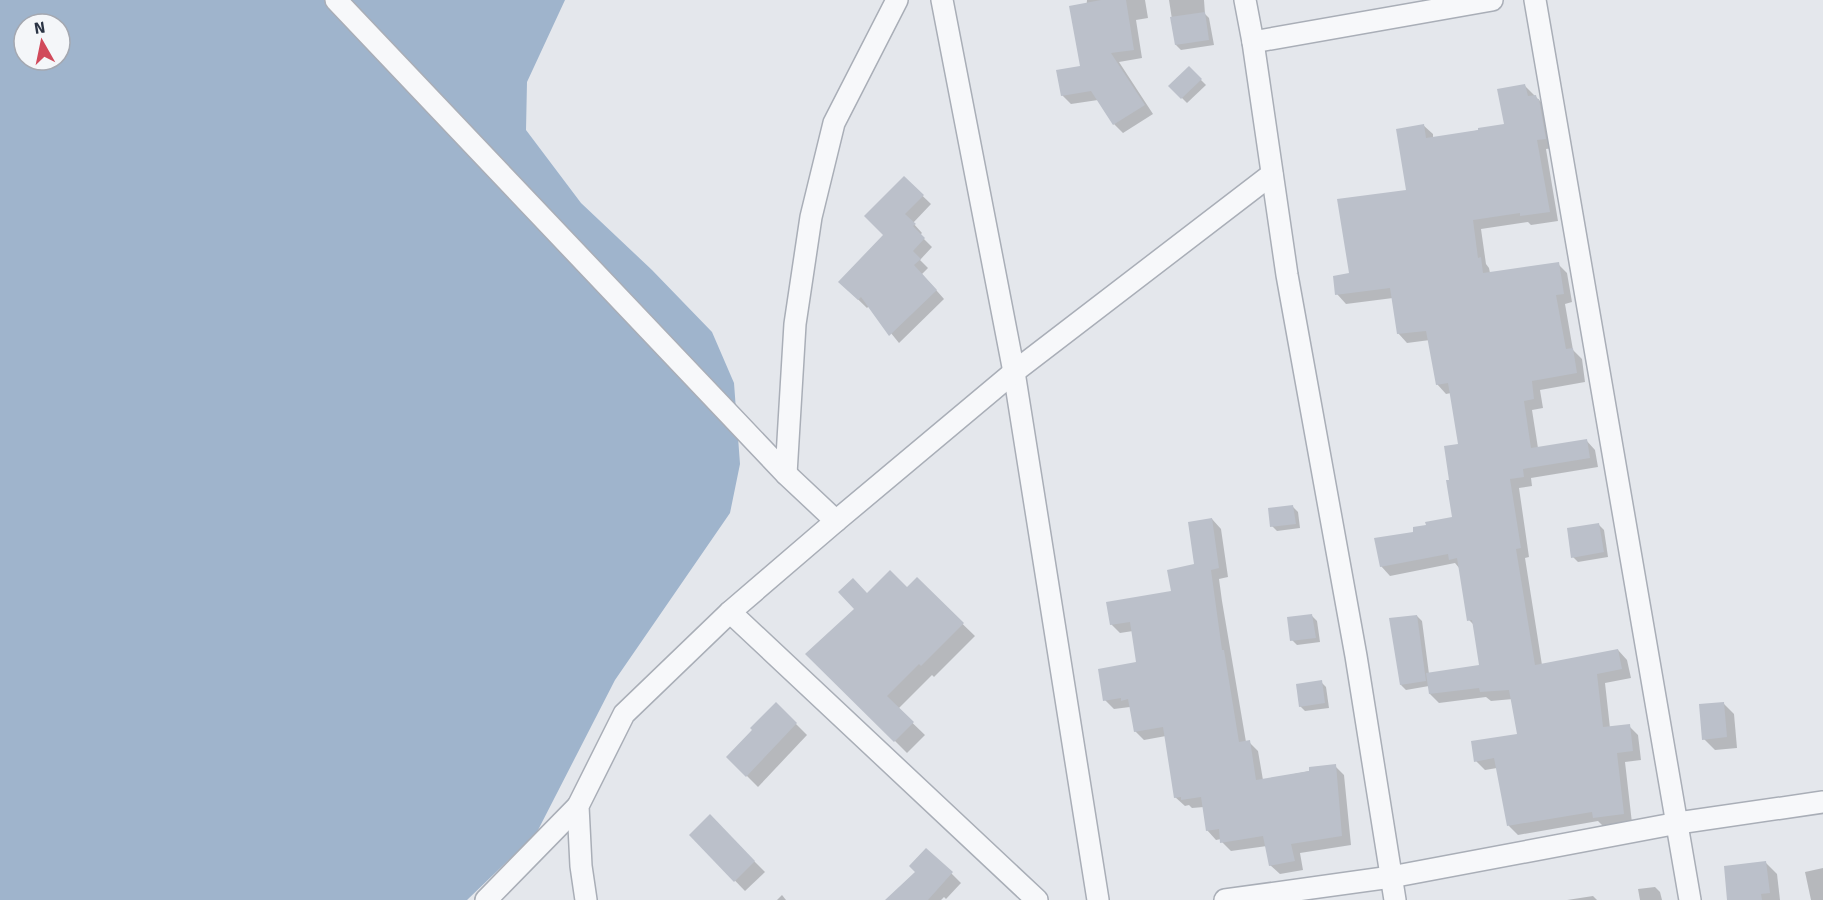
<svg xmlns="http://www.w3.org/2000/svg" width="1823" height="900" viewBox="0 0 1823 900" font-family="Signika,sans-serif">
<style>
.water{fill:#9fb4cc;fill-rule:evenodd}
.shadow{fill:#0003}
.building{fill:#bbc0ca}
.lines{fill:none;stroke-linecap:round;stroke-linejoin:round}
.street-casing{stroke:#a9aeb7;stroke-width:24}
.street{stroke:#f7f8fa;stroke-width:21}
</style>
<rect width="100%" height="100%" fill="#e4e7ec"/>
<!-- water -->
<path class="water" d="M 0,0 L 565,0 L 527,82 L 526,130 L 581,203 L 652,270 L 712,332 L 734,383 L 740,464 L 730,513 L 615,680 L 536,834 L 467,900 L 0,900 ZM 24,24 L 60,24 L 60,60 L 24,60 Z"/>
<!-- shadow -->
<g class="shadow">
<path d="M 1087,0 L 1145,0 L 1148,18 L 1136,20 L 1142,58 L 1119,62 L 1153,114 L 1123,133 L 1114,124 L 1098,100 L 1071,104 L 1062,95 L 1081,68 Z"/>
<path d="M 1169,0 L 1204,0 L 1205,14 L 1209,18 L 1214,45 L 1181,50 L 1176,45 Z"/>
<path d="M 1189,68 L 1206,85 L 1187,103 L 1170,86 Z"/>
<path d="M 1524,85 L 1545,106 L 1554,148 L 1546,149 L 1558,221 L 1531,225 L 1528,222 L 1481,229 L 1486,264 L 1489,268 L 1490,273 L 1558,264 L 1567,273 L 1572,302 L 1565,304 L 1573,350 L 1582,359 L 1585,382 L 1540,390 L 1543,408 L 1532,410 L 1538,448 L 1586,440 L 1595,450 L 1598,467 L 1531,478 L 1532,486 L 1519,488 L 1529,557 L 1525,558 L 1542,665 L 1618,650 L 1627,660 L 1631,678 L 1605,683 L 1610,728 L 1629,726 L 1638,735 L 1641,760 L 1625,762 L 1632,823 L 1603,826 L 1598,821 L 1518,835 L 1509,826 L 1497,768 L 1485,770 L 1476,761 L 1519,735 L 1513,699 L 1491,701 L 1486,697 L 1439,703 L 1430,694 L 1429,686 L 1406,690 L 1401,685 L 1417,616 L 1422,621 L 1429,674 L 1480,666 L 1474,625 L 1469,620 L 1460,569 L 1455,563 L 1390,576 L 1381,566 L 1415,533 L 1453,518 L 1451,481 L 1459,445 L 1451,393 L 1446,394 L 1437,384 L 1430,340 L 1407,343 L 1398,333 L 1393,298 L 1346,304 L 1337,294 L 1407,192 L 1423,125 L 1433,134 L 1433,139 L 1506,125 Z"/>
<path d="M 904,178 L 931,204 L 913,223 L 922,233 L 920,235 L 932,247 L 920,260 L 928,268 L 922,274 L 944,299 L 899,343 L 869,306 L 867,308 L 840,282 L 885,235 Z"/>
<path d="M 1293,507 L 1298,512 L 1300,528 L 1277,531 L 1272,526 Z"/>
<path d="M 1212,519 L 1221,529 L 1228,577 L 1219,579 L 1222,601 L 1246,742 L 1249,742 L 1258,751 L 1263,780 L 1335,766 L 1344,775 L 1351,845 L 1300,853 L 1303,870 L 1280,874 L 1270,865 L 1267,846 L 1231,851 L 1222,842 L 1221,839 L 1216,840 L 1207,830 L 1204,807 L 1192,808 L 1189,805 L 1185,806 L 1175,797 L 1166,736 L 1144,740 L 1135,731 L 1130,707 L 1114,709 L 1105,700 L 1138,663 L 1133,631 L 1120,633 L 1111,624 L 1172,592 L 1196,565 Z"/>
<path d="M 1599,525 L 1604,530 L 1608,557 L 1578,562 L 1573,557 Z"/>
<path d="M 917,580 L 975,636 L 934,677 L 932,675 L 898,709 L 925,735 L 907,753 L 808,654 L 856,609 L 867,595 L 907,589 Z"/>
<path d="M 1312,616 L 1317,621 L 1320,642 L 1297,645 L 1292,640 Z"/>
<path d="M 1321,682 L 1326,687 L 1329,708 L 1305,711 L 1300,706 Z"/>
<path d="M 1723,703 L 1734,714 L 1737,748 L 1715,750 L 1704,739 Z"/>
<path d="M 776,704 L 807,735 L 758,787 L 728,757 Z"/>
<path d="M 710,817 L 765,872 L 745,891 L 691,835 Z"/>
<path d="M 1766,863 L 1777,874 L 1780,900 L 1729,900 Z"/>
<path d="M 1823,868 L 1823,900 L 1811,900 L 1805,872 Z"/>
<path d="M 917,872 L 951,873 L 961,883 L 946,899 L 944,897 L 941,900 L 905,900 Z"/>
<path d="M 1655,887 L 1660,892 L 1662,900 L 1640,900 L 1638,889 Z"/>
<path d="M 782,895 L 786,900 L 777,900 Z"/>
<path d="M 1593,896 L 1597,900 L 1567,900 Z"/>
</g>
<!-- building -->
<g class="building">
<path d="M 1101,0 L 1126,0 L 1134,50 L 1111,53 L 1145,105 L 1113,125 L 1091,91 L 1061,96 L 1056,70 L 1080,66 L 1069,6 Z"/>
<path d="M 1205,12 L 1209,40 L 1175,45 L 1170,17 Z"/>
<path d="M 1189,66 L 1202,79 L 1181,99 L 1168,86 Z"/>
<path d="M 1525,84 L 1528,96 L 1536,95 L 1537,99 L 1539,99 L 1546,139 L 1537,140 L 1550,212 L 1520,216 L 1520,213 L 1473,220 L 1478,258 L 1481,257 L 1483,273 L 1559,262 L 1564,294 L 1556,295 L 1566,349 L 1573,348 L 1577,373 L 1532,381 L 1534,399 L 1524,401 L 1531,448 L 1587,439 L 1590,458 L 1523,469 L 1524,477 L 1510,479 L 1521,548 L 1516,549 L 1535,665 L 1618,649 L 1622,669 L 1597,674 L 1603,727 L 1630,724 L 1633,751 L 1617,753 L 1624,814 L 1593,818 L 1592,812 L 1507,826 L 1494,758 L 1474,762 L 1471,741 L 1517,734 L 1509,690 L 1480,692 L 1479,688 L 1429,694 L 1426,673 L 1479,665 L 1472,620 L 1467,621 L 1457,558 L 1449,560 L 1448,554 L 1380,567 L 1374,538 L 1413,532 L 1413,527 L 1426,525 L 1425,522 L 1452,517 L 1446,480 L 1449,480 L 1444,446 L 1458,444 L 1448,383 L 1436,385 L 1426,331 L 1397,334 L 1390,288 L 1335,295 L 1333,276 L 1349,273 L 1337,199 L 1406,190 L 1396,129 L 1424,124 L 1426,138 L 1478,130 L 1478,128 L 1504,124 L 1497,89 Z"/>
<path d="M 904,176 L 924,195 L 905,214 L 916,224 L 913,226 L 925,238 L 913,251 L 921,259 L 914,265 L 937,290 L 889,336 L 861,297 L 858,300 L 838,282 L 883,235 L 864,216 Z"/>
<path d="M 1293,505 L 1296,524 L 1270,527 L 1268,508 Z"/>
<path d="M 1212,518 L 1219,568 L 1211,570 L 1222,650 L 1224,650 L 1239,742 L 1250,740 L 1256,780 L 1309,771 L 1309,767 L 1336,764 L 1342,836 L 1291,844 L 1295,861 L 1269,866 L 1263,836 L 1220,843 L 1219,829 L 1206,831 L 1201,797 L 1181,800 L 1181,797 L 1174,798 L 1163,727 L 1134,732 L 1128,699 L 1121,701 L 1121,698 L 1103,701 L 1098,669 L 1136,662 L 1130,622 L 1110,625 L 1106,602 L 1171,591 L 1167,570 L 1194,564 L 1188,522 Z"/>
<path d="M 1599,523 L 1604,552 L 1571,558 L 1567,528 Z"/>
<path d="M 890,570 L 907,587 L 917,577 L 964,623 L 921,666 L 919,664 L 887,696 L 914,722 L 894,742 L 805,654 L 854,609 L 838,592 L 853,578 L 867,593 Z"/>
<path d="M 1312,614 L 1316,638 L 1290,641 L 1287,617 Z"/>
<path d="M 1417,615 L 1426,681 L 1400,685 L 1389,618 Z"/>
<path d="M 1322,680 L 1325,703 L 1299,707 L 1296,684 Z"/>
<path d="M 776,702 L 797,723 L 746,777 L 726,757 L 752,730 L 750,728 Z"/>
<path d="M 1724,702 L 1727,737 L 1702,740 L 1699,704 Z"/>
<path d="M 710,814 L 755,861 L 734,882 L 689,835 Z"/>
<path d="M 926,848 L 953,872 L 928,900 L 885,900 L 915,872 L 909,866 Z"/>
<path d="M 1766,861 L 1770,893 L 1761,894 L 1762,900 L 1727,900 L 1724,866 Z"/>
</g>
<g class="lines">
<!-- street casing -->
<g class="street-casing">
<g id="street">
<path d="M 336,0 L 786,474 L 836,521"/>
<path d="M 942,0 L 1014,372 L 1098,900"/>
<path d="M 1245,0 L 1253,42 L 1287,275 L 1356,656 L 1395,900"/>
<path d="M 1535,0 L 1690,900"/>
<path d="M 1253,42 L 1492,0"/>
<path d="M 786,474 L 795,324 L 811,217 L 834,123 L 897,0"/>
<path d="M 730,612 L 1037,900"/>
<path d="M 486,900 L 578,806"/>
<path d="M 586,900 L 581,866 L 578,806 L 624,714 L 730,612 L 836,521 L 1014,372 L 1272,174"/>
<path d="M 1225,900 L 1391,877 L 1678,823 L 1823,802"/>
</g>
</g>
<!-- street -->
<use href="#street" class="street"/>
</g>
<!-- north arrow -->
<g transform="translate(42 42) rotate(351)"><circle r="28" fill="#f4f6f9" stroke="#a4a8b1" stroke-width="1.5"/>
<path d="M0-4.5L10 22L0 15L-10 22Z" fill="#d1495b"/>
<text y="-9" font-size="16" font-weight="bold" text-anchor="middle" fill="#2b3445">N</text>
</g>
</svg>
